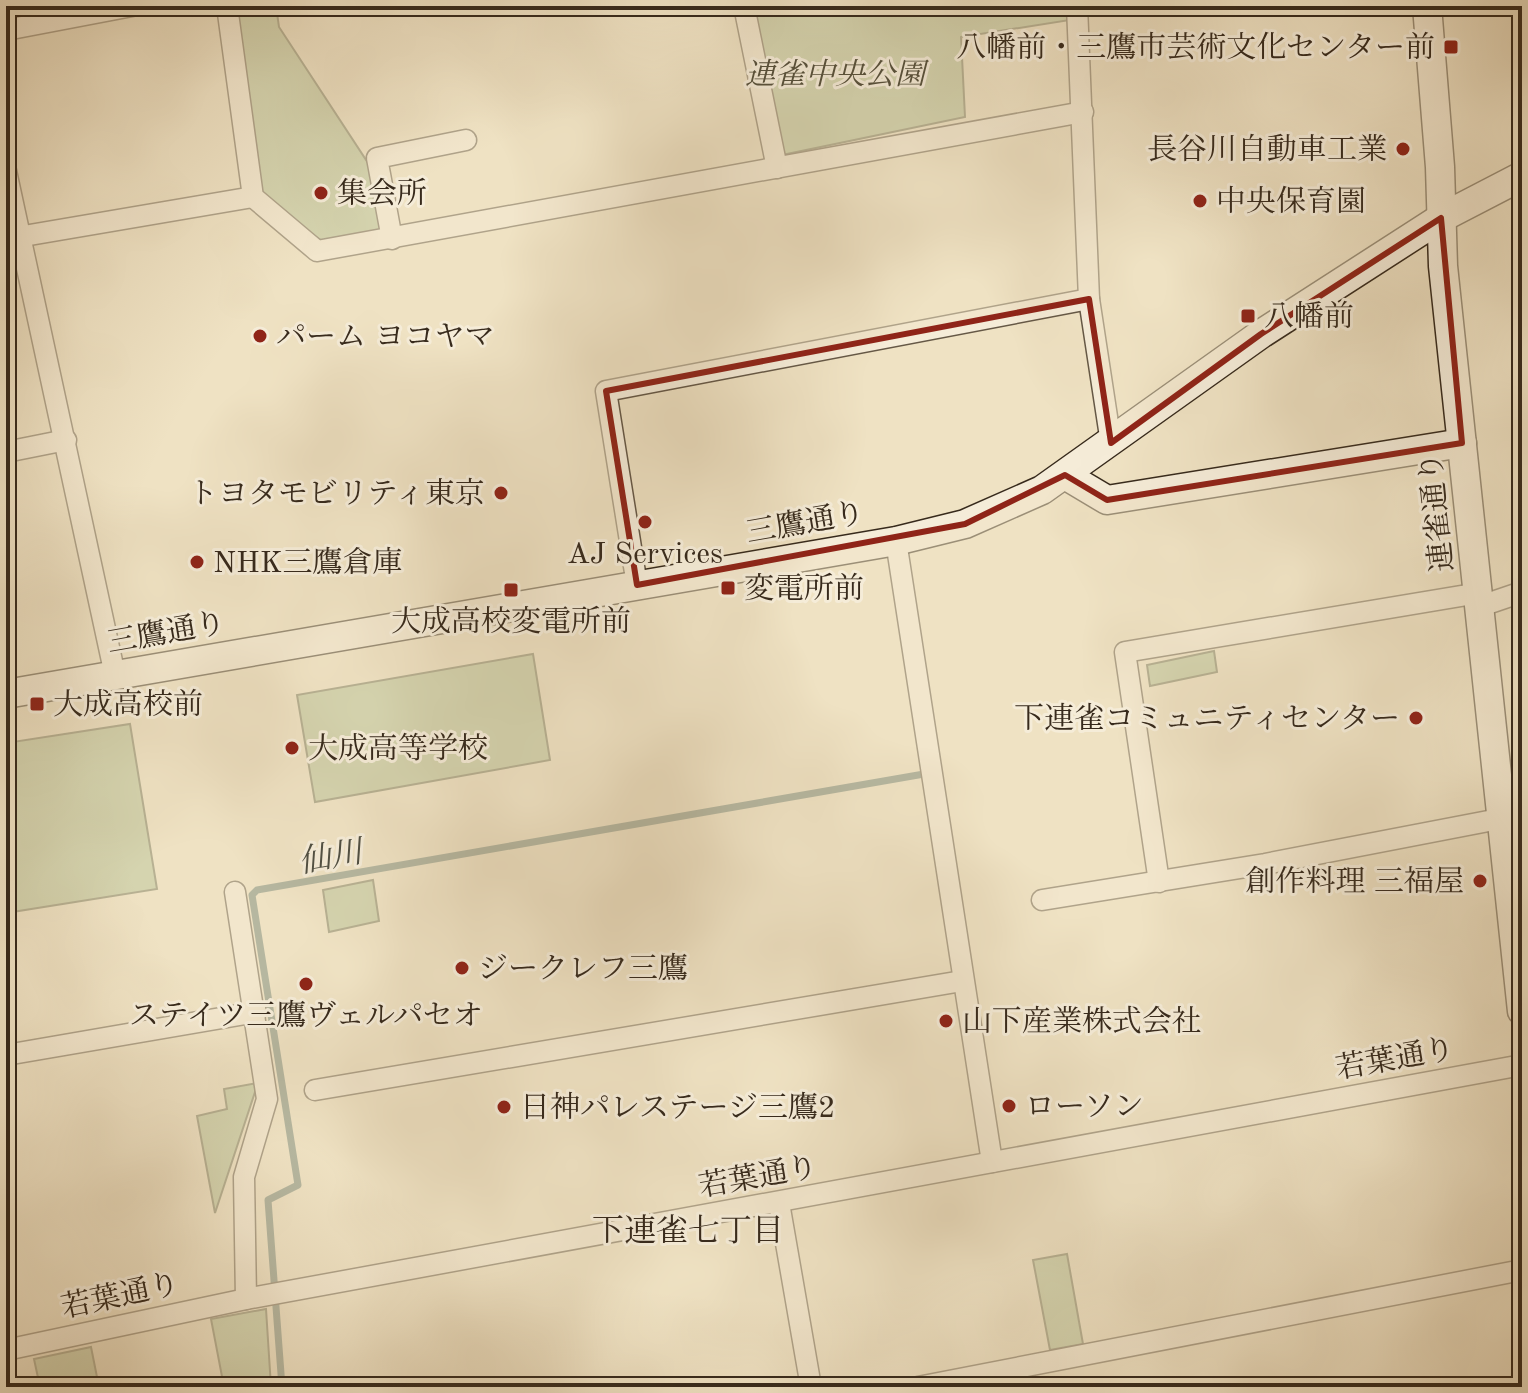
<svg xmlns="http://www.w3.org/2000/svg" width="1528" height="1393" viewBox="0 0 1528 1393" font-family="'Old Standard TT','Noto Serif JP',serif">
<style>
.green{fill:#b5c497;stroke:#76775a;stroke-width:2}
.lines{fill:none;stroke-linecap:round;stroke-linejoin:round}
.stream{stroke:#728376;stroke-width:7}
.minor-casing{stroke:#655846;stroke-width:23}
.tertiary-casing{stroke:#655846;stroke-width:29}
.secondary-casing{stroke:#372a1c;stroke-width:31}
.minor{stroke:#f5ecd8;stroke-width:20}
.tertiary{stroke:#f5ecd8;stroke-width:26}
.secondary{stroke:#f5ecd8;stroke-width:28}
.marked{fill:none;stroke:#8f2418;stroke-width:6;stroke-linejoin:round}
.poi-dot{fill:#8f2418;stroke:#f5ecd8;stroke-width:3}
.labels{text-anchor:middle;stroke-width:6;stroke-linejoin:round;paint-order:stroke}
.poi-label{font-size:30px;fill:#372a1c;stroke:#f5ecd8;text-anchor:start}
.park-label{font-size:30px;font-style:italic;fill:#56503b;stroke:#f5ecd8}
.street-label{font-size:30px;fill:#372a1c;stroke:#f5ecd8}
.water-label{font-size:32px;font-style:italic;fill:#504f42;stroke:#f5ecd8}
.neighbourhood-label{font-size:32px;fill:#372a1c;stroke:#f5ecd8}
</style>
<rect width="100%" height="100%" fill="#efe2c3"/>
<filter id="stains"><feTurbulence type="fractalNoise" baseFrequency=".0025" numOctaves="4"/><feColorMatrix values="0 0 0 0 .2 0 0 0 0 .09 0 0 0 0 .02 0 0 0 .5 -.17"/></filter>
<radialGradient id="worn" r=".72"><stop offset=".6" stop-color="#630" stop-opacity="0"/><stop offset="1" stop-color="#630" stop-opacity=".3"/></radialGradient>
<!-- green -->
<g class="green">
<path d="M 232,6 L 276,6 L 279,27 L 368,163 L 383,230 L 322,241 L 261,198 Z"/>
<path d="M 752,6 L 1069,6 L 1070,20 L 961,37 L 965,117 L 782,155 Z"/>
<path d="M 1214,651 L 1217,672 L 1150,686 L 1147,665 Z"/>
<path d="M 533,654 L 550,760 L 315,802 L 297,695 Z"/>
<path d="M 130,724 L 157,889 L 6,913 L 6,743 Z"/>
<path d="M 373,880 L 379,921 L 329,932 L 323,890 Z"/>
<path d="M 258,1083 L 215,1213 L 197,1116 L 227,1109 L 224,1089 Z"/>
<path d="M 1067,1254 L 1083,1344 L 1050,1350 L 1033,1260 Z"/>
<path d="M 266,1309 L 271,1387 L 224,1387 L 211,1319 Z"/>
<path d="M 91,1347 L 99,1387 L 40,1387 L 34,1359 Z"/>
</g>
<g class="lines">
<!-- stream -->
<path class="stream" d="M 282,1387 L 268,1200 L 298,1185 L 252,895 L 257,890 L 924,774"/>
<!-- minor casing -->
<g class="minor-casing">
<g id="minor">
<path d="M 227,6 L 253,197 L 317,251 L 1083,112"/>
<path d="M 744,6 L 777,168"/>
<path d="M 1077,6 L 1089,299 L 1111,443"/>
<path d="M 6,30 L 132,6"/>
<path d="M 6,171 L 115,675"/>
<path d="M 6,239 L 253,197"/>
<path d="M 392,239 L 377,158 L 466,140"/>
<path d="M 6,452 L 66,440"/>
<path d="M 896,541 L 992,1162"/>
<path d="M 637,585 L 606,391 L 1089,299"/>
<path d="M 1481,606 L 1522,592"/>
<path d="M 1159,882 L 1125,652 L 1479,593"/>
<path d="M 235,892 L 267,1099 L 244,1177 L 246,1299"/>
<path d="M 1042,900 L 1265,864 L 1504,818"/>
<path d="M 6,1055 L 256,1012"/>
<path d="M 315,1090 L 962,981"/>
<path d="M 779,1203 L 811,1387"/>
<path d="M 6,1350 L 246,1299 L 1522,1065"/>
<path d="M 918,1387 L 1522,1270"/>
</g>
</g>
<!-- tertiary casing -->
<g class="tertiary-casing">
<path id="tertiary" d="M 1502,806 L 1522,798"/>
</g>
<!-- secondary casing -->
<g class="secondary-casing">
<g id="secondary">
<path d="M 1427,6 L 1440,167 L 1443,266 L 1522,1011"/>
<path d="M 1065,475 L 1107,500 L 1462,443"/>
<path d="M 6,694 L 896,541 L 965,524 L 1042,490 L 1261,334 L 1441,218 L 1522,176"/>
</g>
</g>
<!-- minor -->
<use href="#minor" class="minor"/>
<!-- tertiary -->
<use href="#tertiary" class="tertiary"/>
<!-- secondary -->
<use href="#secondary" class="secondary"/>
</g>
<!-- marked area -->
<path d="M0 0H1528V1393H0ZM 1441,218 L 1462,443 L 1107,500 L 1065,475 L 965,524 L 637,585 L 606,391 L 1089,299 L 1111,443 L 1261,334 Z" fill="#efe2c3" fill-opacity=".55" fill-rule="evenodd"/>
<path class="marked" d="M 1441,218 L 1462,443 L 1107,500 L 1065,475 L 965,524 L 637,585 L 606,391 L 1089,299 L 1111,443 L 1261,334 Z"/>
<!-- markers -->
<g class="poi-dot">
<rect x="1443" y="39" width="16" height="16" rx="4"/>
<circle cx="1403" cy="149" r="8"/>
<circle cx="321" cy="193" r="8"/>
<circle cx="1200" cy="201" r="8"/>
<rect x="1240" y="308" width="16" height="16" rx="4"/>
<circle cx="260" cy="336" r="8"/>
<circle cx="501" cy="493" r="8"/>
<circle cx="645" cy="522" r="8"/>
<circle cx="197" cy="562" r="8"/>
<rect x="720" y="580" width="16" height="16" rx="4"/>
<rect x="503" y="582" width="16" height="16" rx="4"/>
<rect x="29" y="696" width="16" height="16" rx="4"/>
<circle cx="1416" cy="718" r="8"/>
<circle cx="292" cy="748" r="8"/>
<circle cx="1480" cy="881" r="8"/>
<circle cx="462" cy="968" r="8"/>
<circle cx="306" cy="984" r="8"/>
<circle cx="946" cy="1021" r="8"/>
<circle cx="1009" cy="1106" r="8"/>
<circle cx="504" cy="1107" r="8"/>
</g>
<g class="labels">
<!-- poi labels -->
<g class="poi-label">
<text x="1435" y="57" text-anchor="end">八幡前・三鷹市芸術文化センター前</text>
<text x="1387" y="159" text-anchor="end">長谷川自動車工業</text>
<text x="337" y="203">集会所</text>
<text x="1216" y="211">中央保育園</text>
<text x="1264" y="326">八幡前</text>
<text x="276" y="346">パーム ヨコヤマ</text>
<text x="485" y="503" text-anchor="end">トヨタモビリティ東京</text>
<text x="645" y="563" text-anchor="middle">AJ Services</text>
<text x="213" y="572">NHK三鷹倉庫</text>
<text x="744" y="598">変電所前</text>
<text x="511" y="631" text-anchor="middle">大成高校変電所前</text>
<text x="53" y="714">大成高校前</text>
<text x="1400" y="728" text-anchor="end">下連雀コミュニティセンター</text>
<text x="308" y="758">大成高等学校</text>
<text x="1464" y="891" text-anchor="end">創作料理 三福屋</text>
<text x="478" y="978">ジークレフ三鷹</text>
<text x="306" y="1025" text-anchor="middle">ステイツ三鷹ヴェルパセオ</text>
<text x="962" y="1031">山下産業株式会社</text>
<text x="1025" y="1116">ローソン</text>
<text x="520" y="1117">日神パレステージ三鷹2</text>
</g>
<!-- park labels -->
<g class="park-label">
<text x="835" y="84">連雀中央公園</text>
</g>
<!-- street labels -->
<g class="street-label">
<text transform="translate(1436 512) rotate(-96)" y="10">連雀通り</text>
<text transform="translate(805 522) rotate(-10)" y="10">三鷹通り</text>
<text transform="translate(166 632) rotate(-10)" y="10">三鷹通り</text>
<text transform="translate(1395 1058) rotate(-10)" y="10">若葉通り</text>
<text transform="translate(758 1176) rotate(-10)" y="10">若葉通り</text>
<text transform="translate(120 1295) rotate(-12)" y="10">若葉通り</text>
</g>
<!-- water labels -->
<g class="water-label">
<text transform="translate(330 856) rotate(-10)" y="11">仙川</text>
</g>
<!-- neighbourhood labels -->
<g class="neighbourhood-label">
<text x="688" y="1241">下連雀七丁目</text>
</g>
</g>
<!-- margin -->
<rect width="1528" height="1393" fill="none" stroke="#efe2c3" stroke-width="32"/>
<rect x="8" y="8" width="1512" height="1377" fill="none" stroke="#372a1c" stroke-width="4"/>
<rect x="16" y="16" width="1496" height="1361" fill="none" stroke="#372a1c" stroke-width="2"/>
<rect width="100%" height="100%" filter="url(#stains)"/>
<rect width="100%" height="100%" fill="url(#worn)"/>
</svg>
